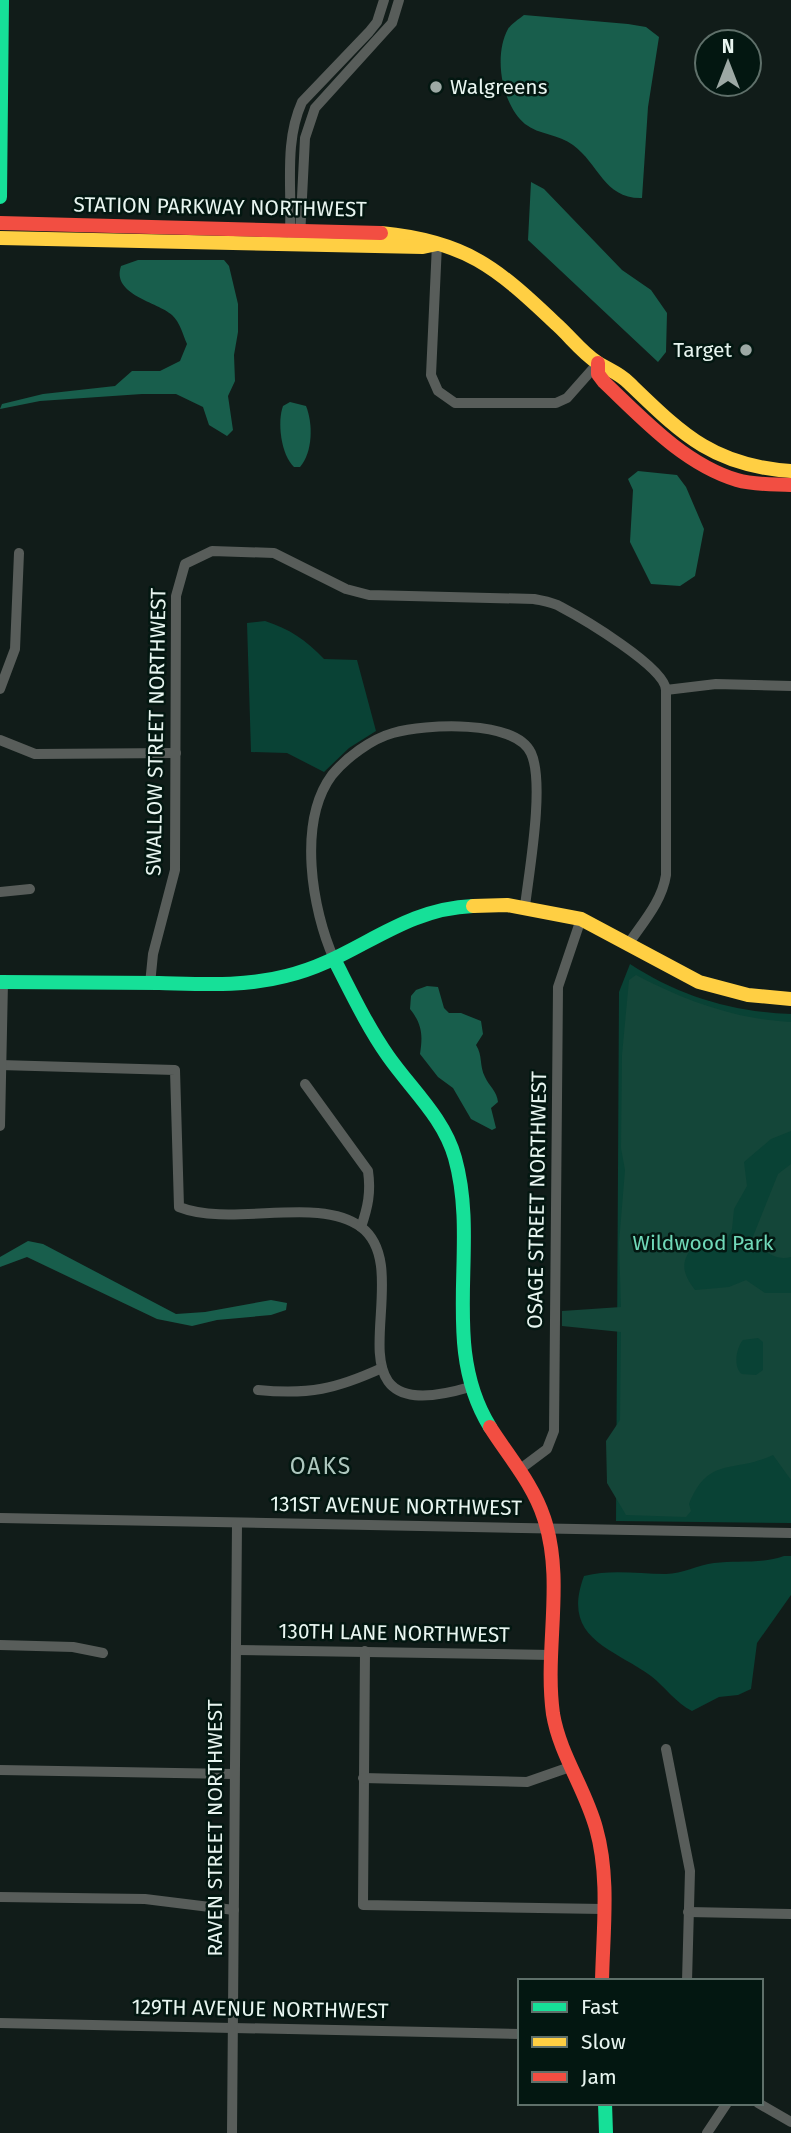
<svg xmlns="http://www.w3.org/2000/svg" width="791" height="2133" viewBox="0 0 791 2133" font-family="'Fira Sans',sans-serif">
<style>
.green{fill:#094235}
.forest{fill:#144639;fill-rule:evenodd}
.water{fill:#185e4c}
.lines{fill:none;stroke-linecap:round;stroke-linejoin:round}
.street{stroke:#585d5a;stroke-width:10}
.fast{stroke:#16e098;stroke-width:14}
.slow{stroke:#ffcf43;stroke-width:14}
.jam{stroke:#f24e42;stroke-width:14}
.poi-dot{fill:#9da9a5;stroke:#031711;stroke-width:2.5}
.labels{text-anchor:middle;stroke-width:5;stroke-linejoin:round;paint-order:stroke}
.poi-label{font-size:21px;fill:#e8f5f0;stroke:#031711;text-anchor:start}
.street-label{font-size:21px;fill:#e8f5f0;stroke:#031711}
.park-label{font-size:21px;fill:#70d9b9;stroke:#031711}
.neighbourhood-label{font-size:23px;letter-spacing:2px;fill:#aec7be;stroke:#031711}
</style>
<rect width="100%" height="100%" fill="#111c19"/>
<!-- green -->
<g class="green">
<path d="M 265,621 C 290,629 306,640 324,659 L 357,660 L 376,731 L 349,748 L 324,772 L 287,753 L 251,752 L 247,623 Z"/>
<path d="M 630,964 C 679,996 732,1012 791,1014 L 791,1523 L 616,1521 L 619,992 Z"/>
<path d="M 784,1556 L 791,1556 L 791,1595 L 757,1643 L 751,1689 L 738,1695 L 719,1697 L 692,1711 C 676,1703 665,1687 651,1676 C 610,1647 561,1638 584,1576 C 612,1569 637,1574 666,1574 C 682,1574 698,1565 714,1563 C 737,1560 762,1564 784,1556 Z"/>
</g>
<!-- forest -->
<g class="forest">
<path d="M 636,975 C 686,1001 734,1019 791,1022 L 791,1131 L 771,1139 L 744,1162 L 747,1186 L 734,1209 L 732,1229 L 723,1248 L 704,1250 L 694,1246 C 679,1262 683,1274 695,1290 L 729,1287 L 746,1280 L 765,1293 L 791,1293 L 791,1480 L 773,1455 C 733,1474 709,1455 689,1504 L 691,1511 L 686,1517 L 626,1515 L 607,1483 L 606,1441 L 620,1420 L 621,1332 L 562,1326 L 562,1311 L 621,1307 L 619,1243 L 625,1170 L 621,1148 L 622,1055 L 629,980 ZM 758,1338 L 763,1342 L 763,1370 L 756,1375 L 742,1374 C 733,1368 736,1348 743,1340 Z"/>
<path d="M 791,1164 L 791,1257 C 775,1261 762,1251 752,1239 L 778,1174 Z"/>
</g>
<!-- water -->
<g class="water">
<path d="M 524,15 L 628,24 L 646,27 L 659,37 L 648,107 L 642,198 C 604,199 599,164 573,145 C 559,134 539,135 525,124 C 502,105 493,56 508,29 C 511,24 519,19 524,15 Z"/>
<path d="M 531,182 L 544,189 L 622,270 L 651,290 L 667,313 L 666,352 L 658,362 L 528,240 Z"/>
<path d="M 138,260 L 224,260 L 229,266 L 238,304 L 238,332 L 234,355 L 235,381 L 228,396 L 233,430 L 227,436 L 209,425 L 203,407 L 176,394 L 142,394 L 40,401 L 0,409 L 2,404 L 43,394 L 115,386 L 132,371 L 160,371 L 180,361 L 187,344 C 183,335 180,322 172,315 C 158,302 111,295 121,266 Z"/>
<path d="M 290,402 L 306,406 C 313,423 313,452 300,467 L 294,467 C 281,455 277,422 283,406 Z"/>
<path d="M 638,471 L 677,475 L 686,487 L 704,529 L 695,576 L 680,586 L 651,584 L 630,542 L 633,490 L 628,479 Z"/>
<path d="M 427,986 L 438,987 L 444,1008 L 449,1013 L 461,1013 L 481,1021 L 483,1034 L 476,1045 C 483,1056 479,1065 485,1077 C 489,1086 497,1091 498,1102 L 491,1108 L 496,1128 L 492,1130 L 471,1119 L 453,1088 L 438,1077 L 420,1054 C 423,1035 422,1024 410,1009 L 411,996 L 416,990 Z"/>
<path d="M 28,1241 L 43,1244 L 176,1314 L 205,1312 L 271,1300 L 287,1303 L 286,1310 L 271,1315 L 217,1320 L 192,1326 L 157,1319 L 27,1257 L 0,1267 L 0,1257 Z"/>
</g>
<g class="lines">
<!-- street -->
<g class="street">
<path d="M 293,236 L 290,230 C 292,186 284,142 302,102 L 369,32 L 377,22 L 384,0"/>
<path d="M 300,237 L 305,138 L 315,108 L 392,23 L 399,0"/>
<path d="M 437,244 L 431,375 L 438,391 L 455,403 L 556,403 L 567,398 L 598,363"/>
<path d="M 0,689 L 15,649 L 19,553"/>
<path d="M 666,690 L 716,684 L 791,686"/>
<path d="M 0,740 L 35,754 L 176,753"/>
<path d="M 0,892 L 30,889"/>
<path d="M 334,959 C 312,910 297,822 332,775 C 346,758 371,739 393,733 C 425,724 515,719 531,753 C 545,783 529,872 525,906"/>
<path d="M 150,984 L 153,954 L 175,870 L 176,596 L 185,564 L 212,551 L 274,553 L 346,589 L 369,595 L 534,599 C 543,601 553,602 561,607 C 582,618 665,667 666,690 L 666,875 C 662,901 644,921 629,943"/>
<path d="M 0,1065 L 175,1070 L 179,1207 C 232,1228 318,1195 361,1227 C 423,1273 312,1434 470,1387"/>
<path d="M 305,1084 L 368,1171 C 371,1192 368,1207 361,1227"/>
<path d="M 0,1126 L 3,982"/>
<path d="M 258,1390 C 309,1395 336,1389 382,1368"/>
<path d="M 519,1470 L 547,1449 L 554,1431 L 558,987 L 581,919"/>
<path d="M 0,1518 L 791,1533"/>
<path d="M 0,1645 L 73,1647 L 103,1653"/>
<path d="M 236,1650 L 552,1655"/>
<path d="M 365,1651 L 363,1905 L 603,1909"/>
<path d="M 666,1749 L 690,1871 L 687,1981"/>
<path d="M 0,1770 L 234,1774"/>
<path d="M 363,1778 L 527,1782 L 570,1767"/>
<path d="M 0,1897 L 145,1899 L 234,1910"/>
<path d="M 688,1912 L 791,1914"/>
<path d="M 0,2023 L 520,2034"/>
<path d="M 758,2103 L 791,2122"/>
<path d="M 232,2133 L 237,1523"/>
<path d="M 707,2133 L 727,2103"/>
</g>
<!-- fast -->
<g class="fast">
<path d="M 0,197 L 2,0"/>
<path d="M 334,959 C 351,992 367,1026 388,1056 C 411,1089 444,1118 455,1158 C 480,1247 439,1345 490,1427"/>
<path d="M 0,982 C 53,982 106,983 159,983 C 202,984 244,987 286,976 C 355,960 398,909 473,906"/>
<path d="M 605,2103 L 606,2133"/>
</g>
<!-- slow -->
<g class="slow">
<path d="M 381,233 C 465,241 496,267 555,323 C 569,335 582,353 598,363 C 609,370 619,373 629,383 C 682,434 713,466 791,471"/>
<path d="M 0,238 L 423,247 L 437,244"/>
<path d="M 473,906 L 507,905 L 581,919 L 699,982 L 748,995 L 791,999"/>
</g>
<!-- jam -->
<g class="jam">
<path d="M 0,223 L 381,233"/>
<path d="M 598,363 L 598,374 L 604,382 C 643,419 684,464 737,480 C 754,485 773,484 791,485"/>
<path d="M 490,1427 C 509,1457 533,1484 544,1518 C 565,1581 544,1649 553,1714 C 560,1755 585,1788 596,1828 C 610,1877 603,1931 602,1981"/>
</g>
</g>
<!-- markers -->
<g class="poi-dot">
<circle cx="436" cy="87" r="7"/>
<circle cx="746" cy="350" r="7"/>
</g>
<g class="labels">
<!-- poi labels -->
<g class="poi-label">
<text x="450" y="94">Walgreens</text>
<text x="732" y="357" text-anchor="end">Target</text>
</g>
<!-- street labels -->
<g class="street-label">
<text transform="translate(220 207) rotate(1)" y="7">STATION PARKWAY NORTHWEST</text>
<text transform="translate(156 732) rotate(-89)" y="7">SWALLOW STREET NORTHWEST</text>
<text transform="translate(537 1200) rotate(-89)" y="7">OSAGE STREET NORTHWEST</text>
<text transform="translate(396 1506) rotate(1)" y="7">131ST AVENUE NORTHWEST</text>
<text transform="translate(394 1633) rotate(1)" y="7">130TH LANE NORTHWEST</text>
<text transform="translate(215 1828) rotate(-90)" y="7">RAVEN STREET NORTHWEST</text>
<text transform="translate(260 2009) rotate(1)" y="7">129TH AVENUE NORTHWEST</text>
</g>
<!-- park labels -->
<g class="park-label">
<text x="703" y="1250">Wildwood Park</text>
</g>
<!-- neighbourhood labels -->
<g class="neighbourhood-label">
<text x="321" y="1474">OAKS</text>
</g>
</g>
<!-- legend -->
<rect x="518" y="1979" width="245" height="126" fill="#031711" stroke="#5f706a" stroke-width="2"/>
<rect x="532" y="2002" width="35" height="10" fill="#16e098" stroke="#5f706a" stroke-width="2"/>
<text x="581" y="2014" font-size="21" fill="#e8f5f0">Fast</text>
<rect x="532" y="2037" width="35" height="10" fill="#ffcf43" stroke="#5f706a" stroke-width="2"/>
<text x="581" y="2049" font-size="21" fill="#e8f5f0">Slow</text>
<rect x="532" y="2072" width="35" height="10" fill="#f24e42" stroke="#5f706a" stroke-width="2"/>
<text x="581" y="2084" font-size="21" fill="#e8f5f0">Jam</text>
<!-- north arrow -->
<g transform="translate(728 63)"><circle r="33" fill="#031711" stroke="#5f706a" stroke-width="2"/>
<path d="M0-5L12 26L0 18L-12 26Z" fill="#9da9a5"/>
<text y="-10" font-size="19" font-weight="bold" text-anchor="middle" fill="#e8f5f0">N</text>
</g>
</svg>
